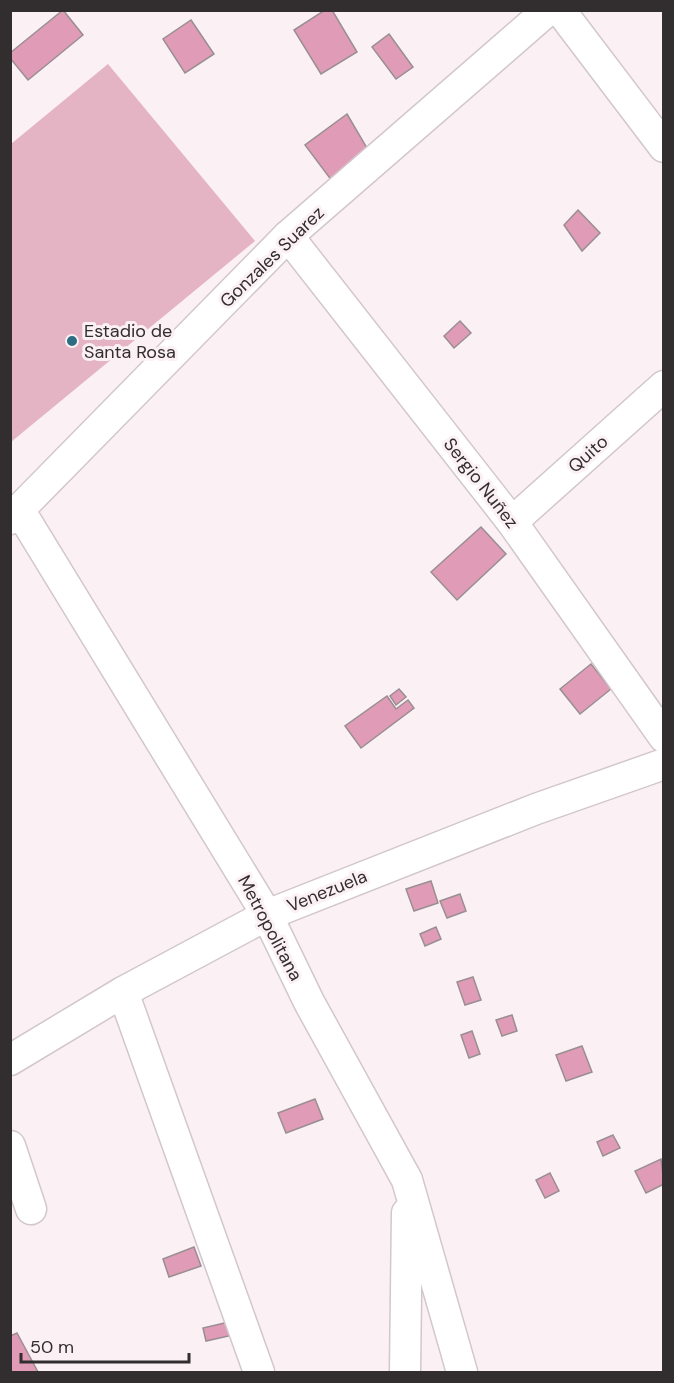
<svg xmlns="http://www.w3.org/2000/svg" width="674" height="1383" viewBox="0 0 674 1383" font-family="'DM Sans',sans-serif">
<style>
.green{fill:#e4b4c5}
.building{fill:#e09cb6;stroke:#998e92;stroke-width:1.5}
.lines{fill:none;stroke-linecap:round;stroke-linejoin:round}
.minor-casing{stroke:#d2c7cb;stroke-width:33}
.minor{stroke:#fff;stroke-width:30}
.poi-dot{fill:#2c6d81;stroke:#fbf0f4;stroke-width:2}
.labels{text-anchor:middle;stroke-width:6;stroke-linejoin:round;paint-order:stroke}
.street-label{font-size:18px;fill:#322e2f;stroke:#fbf0f4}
.poi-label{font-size:18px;fill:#322e2f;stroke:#fbf0f4;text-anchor:start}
</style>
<rect width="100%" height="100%" fill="#fbf0f4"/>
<!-- green -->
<path class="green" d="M 108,64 L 255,241 L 11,442 L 11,144 Z"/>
<!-- building -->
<g class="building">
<path d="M 63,10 L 83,35 L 28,80 L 10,58 L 10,53 Z"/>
<path d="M 325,10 L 332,10 L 357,52 L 321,74 L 294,30 Z"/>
<path d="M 191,20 L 214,54 L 185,73 L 163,39 Z"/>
<path d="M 389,34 L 413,67 L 396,79 L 372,47 Z"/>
<path d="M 347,114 L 367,148 L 332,181 L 305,145 Z"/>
<path d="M 578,210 L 600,233 L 582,251 L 564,225 Z"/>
<path d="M 460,321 L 471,333 L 454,348 L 444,336 Z"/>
<path d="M 481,527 L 506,554 L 457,600 L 431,572 Z"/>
<path d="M 591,664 L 611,689 L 580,714 L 560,689 Z"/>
<path d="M 399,689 L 406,697 L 396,705 L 390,696 Z"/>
<path d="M 387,696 L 396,709 L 408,700 L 414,708 L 361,748 L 345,726 Z"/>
<path d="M 431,881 L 438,903 L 414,911 L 406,889 Z"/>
<path d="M 460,894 L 466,911 L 447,918 L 440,901 Z"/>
<path d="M 436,927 L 441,939 L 425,946 L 420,934 Z"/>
<path d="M 473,977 L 481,1000 L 465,1005 L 457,982 Z"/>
<path d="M 512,1015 L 517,1031 L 502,1036 L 496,1020 Z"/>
<path d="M 472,1031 L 480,1054 L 469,1058 L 461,1035 Z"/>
<path d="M 582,1046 L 592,1072 L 566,1081 L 556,1055 Z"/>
<path d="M 315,1099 L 323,1119 L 286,1133 L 278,1113 Z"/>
<path d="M 613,1135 L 620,1148 L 603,1156 L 597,1142 Z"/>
<path d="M 661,1159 L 664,1184 L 646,1193 L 635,1171 Z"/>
<path d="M 550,1173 L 559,1191 L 545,1198 L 536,1180 Z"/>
<path d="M 194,1247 L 201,1266 L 169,1277 L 163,1259 Z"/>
<path d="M 229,1322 L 233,1335 L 206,1341 L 203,1328 Z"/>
<path d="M 17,1333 L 38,1372 L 10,1372 L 10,1336 Z"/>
</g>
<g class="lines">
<!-- minor casing -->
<g class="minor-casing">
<g id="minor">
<path d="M 560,10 L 664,147"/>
<path d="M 288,236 L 512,522 L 664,737"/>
<path d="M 20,511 L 267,915 L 309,1002 L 407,1180 L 462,1372"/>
<path d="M 10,519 L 288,236 L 548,10"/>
<path d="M 512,522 L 664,386"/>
<path d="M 123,992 L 259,1372"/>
<path d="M 10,1060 L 123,992 L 267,915 L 536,809 L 664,764"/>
<path d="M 10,1146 L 31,1209"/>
<path d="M 405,1372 L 407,1213"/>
</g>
</g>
<!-- minor -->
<use href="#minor" class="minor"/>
</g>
<!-- markers -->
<circle class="poi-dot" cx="72" cy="341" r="6"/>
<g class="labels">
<!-- street labels -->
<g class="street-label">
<text transform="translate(272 257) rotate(-44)" y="6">Gonzales Suarez</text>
<text transform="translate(588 454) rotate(-42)" y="6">Quito</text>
<text transform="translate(481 483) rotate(52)" y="6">Sergio Nuñez</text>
<text transform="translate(327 891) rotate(-22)" y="6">Venezuela</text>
<text transform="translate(270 928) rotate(62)" y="6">Metropolitana</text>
</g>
<!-- poi labels -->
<g class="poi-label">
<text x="84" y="337">Estadio de<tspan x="84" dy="21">Santa Rosa</tspan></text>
</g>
</g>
<!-- border -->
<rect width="674" height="1383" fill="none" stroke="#322e2f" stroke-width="24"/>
<!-- scale -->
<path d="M21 1353v9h168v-9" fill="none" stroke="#322e2f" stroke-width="3"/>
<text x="30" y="1353" font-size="18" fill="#322e2f" stroke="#fbf0f4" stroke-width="4.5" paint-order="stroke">50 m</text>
</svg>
